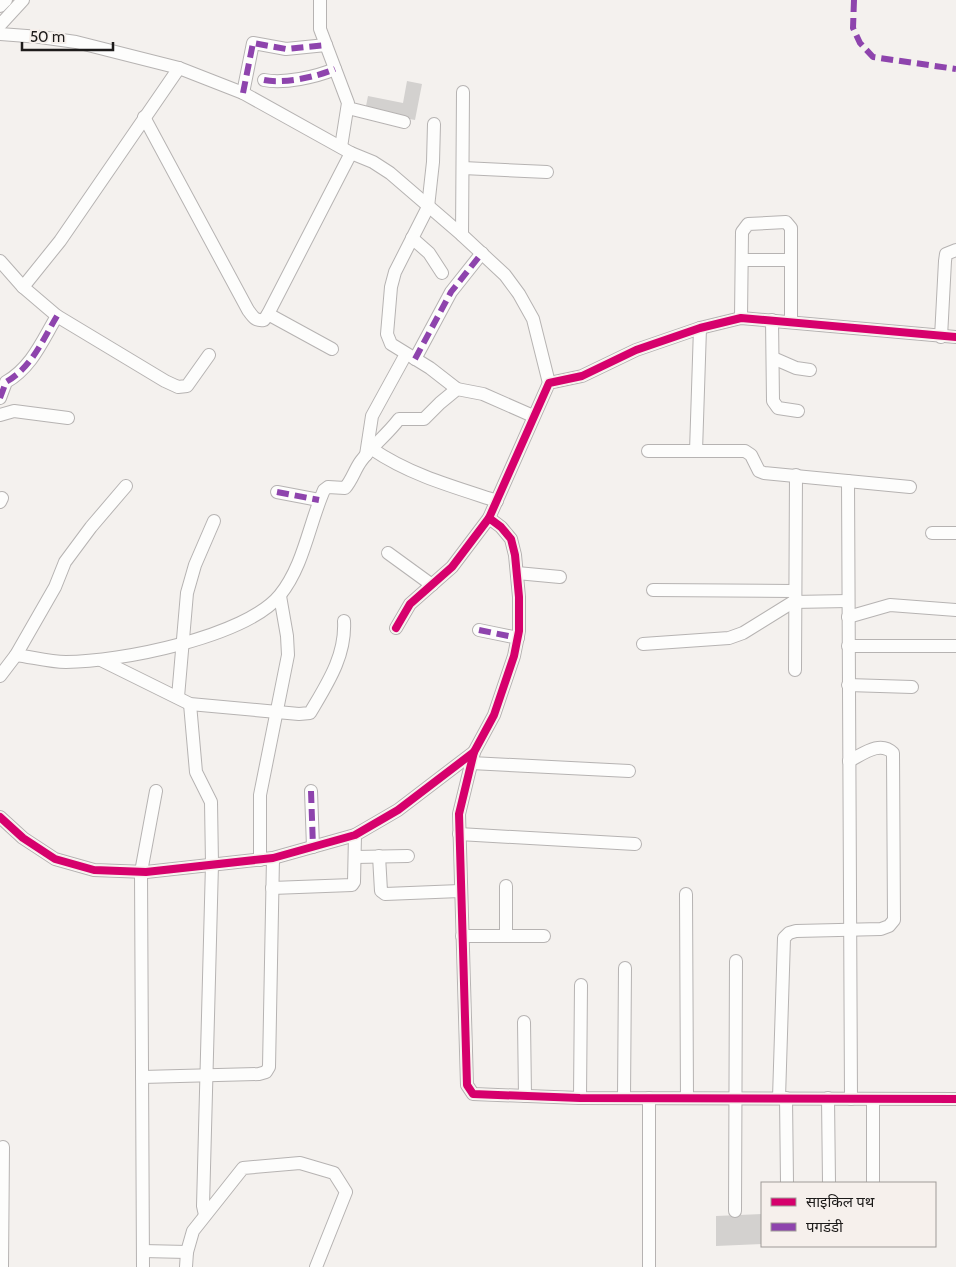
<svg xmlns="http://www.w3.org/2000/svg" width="956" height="1267" viewBox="0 0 956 1267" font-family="Cabin,'Noto Sans Devanagari',sans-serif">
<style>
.building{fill:#d3d1cf}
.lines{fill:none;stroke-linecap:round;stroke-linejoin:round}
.minor-casing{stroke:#b6b3b2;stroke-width:14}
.minor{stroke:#fdfdfc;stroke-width:12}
.quiet{stroke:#8e44ad;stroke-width:6;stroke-dasharray:12 6;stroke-linecap:butt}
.cycleway-casing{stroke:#f6f0ec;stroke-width:11}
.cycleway{stroke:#d6006c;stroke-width:8}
</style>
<rect width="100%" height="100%" fill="#f4f1ee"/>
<!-- building -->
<g class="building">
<path d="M 407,81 L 422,84 L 415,120 L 365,111 L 368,96 L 403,103 Z"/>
<path d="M 762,1214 L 762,1244 L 716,1246 L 716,1216 Z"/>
</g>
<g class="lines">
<!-- minor casing -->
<g class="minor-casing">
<g id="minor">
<path d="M 320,0 L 320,29 L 348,103 L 341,147"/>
<path d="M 0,6 L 6,0"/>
<path d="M 0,25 L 23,0"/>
<path d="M 0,34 L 40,37 L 76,42 L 179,68 L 243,93 L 351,153 L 373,162 L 390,173 L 462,235 L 505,275 L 519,294 L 533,319 L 549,383"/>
<path d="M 264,80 C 284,84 316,77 335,69"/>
<path d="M 243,93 L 253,43 L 286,49 L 326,45"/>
<path d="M 348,108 L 404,122"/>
<path d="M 144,117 L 248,310 C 253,317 255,321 264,320 L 268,314 L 351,153"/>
<path d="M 434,124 L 433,162 L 428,207 L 395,272 L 391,287 L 387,334 L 391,344 L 430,368 L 457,389"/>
<path d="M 463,168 L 547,172"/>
<path d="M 462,235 L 463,92"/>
<path d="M 412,238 L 429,253 L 442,273"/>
<path d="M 743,260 L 790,260"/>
<path d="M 0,261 L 23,287 L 57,316 L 165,381 L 178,387 L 187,386 L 209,355"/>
<path d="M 23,287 L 60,241 L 179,68"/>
<path d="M 268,314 L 332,349"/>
<path d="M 741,318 L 742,232 L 748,224 L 786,222 L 791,228 L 791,321"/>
<path d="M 772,320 L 773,401 L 778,408 L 798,411"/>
<path d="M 941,337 L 945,261 L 946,254 L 956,250"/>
<path d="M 773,358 L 796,368 L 810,370"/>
<path d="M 415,359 L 451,292 L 482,253"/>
<path d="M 0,398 L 6,382 C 32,367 42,341 57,316"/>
<path d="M 0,415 L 14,411 L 68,418"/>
<path d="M 372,449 C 410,475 454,487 497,501"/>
<path d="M 648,451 L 745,451 L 751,455 L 759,471 L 764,473 L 910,487"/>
<path d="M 696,451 L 700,328"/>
<path d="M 366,455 L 372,416 L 406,354"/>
<path d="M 848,481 L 851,1099"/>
<path d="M 277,492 L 319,500"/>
<path d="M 0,502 L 2,498"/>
<path d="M 932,533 L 956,533"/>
<path d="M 388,553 L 432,585"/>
<path d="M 517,573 L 560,577"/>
<path d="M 653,590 L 794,591"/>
<path d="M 848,617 L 890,605 L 956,610"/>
<path d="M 396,628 L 410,604 L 452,567 L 489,518 L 549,383 L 582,376 L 636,350 L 700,328 L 741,318 L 956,337"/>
<path d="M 479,630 L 518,638"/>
<path d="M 643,644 L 729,638 L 743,633 L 793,602 L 848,601"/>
<path d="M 848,646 L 956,646"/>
<path d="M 16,655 C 32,657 49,662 66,662 C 119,662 246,637 280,595 C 304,565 309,524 324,490 L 328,487 L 345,488 C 352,480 355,469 361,461 C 372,446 387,435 399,419 L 424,419 L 440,403 L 457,389 L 483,394 L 533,416"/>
<path d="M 101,660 L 190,704 L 299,714 L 310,713 C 327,684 346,656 344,621"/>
<path d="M 795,670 L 796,475"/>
<path d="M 0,676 L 16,655 L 55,587 L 65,562 L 91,527 L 126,486"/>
<path d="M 848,685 L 912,687"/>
<path d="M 178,697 L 187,593 L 195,565 L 214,521"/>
<path d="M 190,704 L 196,772 L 211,802 L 212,864 L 203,1206 L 205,1215"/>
<path d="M 474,752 L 459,814 L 467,1085 L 473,1094 L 580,1098 L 956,1099"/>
<path d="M 471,763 L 629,771"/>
<path d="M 311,791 L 313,847"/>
<path d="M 0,817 L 23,838 L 55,859 L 94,870 L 146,872 L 273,858 L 355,835 L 398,810 L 474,752 L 494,715 L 514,656 L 519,631 L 519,597 L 515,555 L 511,539 L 501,527 L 489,518"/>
<path d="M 459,834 L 635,844"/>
<path d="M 379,856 L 381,891 L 385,894 L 460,891"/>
<path d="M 355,857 L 408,856"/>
<path d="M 260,860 L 260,795 L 288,655 L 287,636 L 280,596"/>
<path d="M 272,888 L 352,885 L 354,882 L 355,835"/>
<path d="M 686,894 L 687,1098"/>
<path d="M 462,936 L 544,936"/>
<path d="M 506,936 L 506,886"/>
<path d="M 524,1022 L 525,1096"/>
<path d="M 142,1077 L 259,1074 L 266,1072 L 269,1067 L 273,858"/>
<path d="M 580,1098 L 581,985"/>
<path d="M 624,1098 L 625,968"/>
<path d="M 649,1098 L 649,1267"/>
<path d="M 779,1098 L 784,938 L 789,933 L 796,931 L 881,929 L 889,926 L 894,920 L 893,753 C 880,740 863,754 849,761"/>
<path d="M 786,1098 L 787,1183"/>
<path d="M 828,1098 L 829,1183"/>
<path d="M 873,1099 L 873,1183"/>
<path d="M 735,1211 L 736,961"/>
<path d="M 143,1251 L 187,1252"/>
<path d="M 2,1267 L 3,1147"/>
<path d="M 143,1267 L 141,872 L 156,791"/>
<path d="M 186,1267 L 187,1252 L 193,1231 L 243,1168 L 300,1163 L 334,1173 L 346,1192 L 316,1267"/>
</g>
</g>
<!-- minor -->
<use href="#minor" class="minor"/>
<!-- quiet -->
<g class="quiet">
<path d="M 854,0 L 853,28 L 860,43 L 873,57 L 956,69"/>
<path d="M 264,80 C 284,84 316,77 335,69"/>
<path d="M 243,93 L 253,43 L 286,49 L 326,45"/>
<path d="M 415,359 L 451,292 L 482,253"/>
<path d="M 0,398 L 6,382 C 32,367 42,341 57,316"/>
<path d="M 277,492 L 319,500"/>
<path d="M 479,630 L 518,638"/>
<path d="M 311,791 L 313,847"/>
</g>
<!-- cycleway casing -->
<g class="cycleway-casing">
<g id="cycleway">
<path d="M 396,628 L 410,604 L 452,567 L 489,518 L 549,383 L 582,376 L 636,350 L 700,328 L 741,318 L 956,337"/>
<path d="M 474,752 L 459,814 L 467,1085 L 473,1094 L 580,1098 L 956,1099"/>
<path d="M 0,817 L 23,838 L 55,859 L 94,870 L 146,872 L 273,858 L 355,835 L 398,810 L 474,752 L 494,715 L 514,656 L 519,631 L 519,597 L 515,555 L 511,539 L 501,527 L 489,518"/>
</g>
</g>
<!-- cycleway -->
<use href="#cycleway" class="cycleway"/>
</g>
<!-- legend -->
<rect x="761" y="1182" width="175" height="65" fill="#f6f0ec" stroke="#9f9b98"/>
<rect x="771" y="1198" width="25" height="8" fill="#d6006c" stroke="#9f9b98"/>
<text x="806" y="1207" font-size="15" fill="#1d1b1a">साइकिल पथ</text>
<rect x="771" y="1223" width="25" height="8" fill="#8e44ad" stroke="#9f9b98"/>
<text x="806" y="1232" font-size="15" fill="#1d1b1a">पगडंडी</text>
<!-- scale -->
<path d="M22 42v8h91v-8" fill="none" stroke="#1d1b1a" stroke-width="2.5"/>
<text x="30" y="42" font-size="15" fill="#1d1b1a" stroke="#f6f0ec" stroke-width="4" paint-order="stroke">50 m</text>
</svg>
